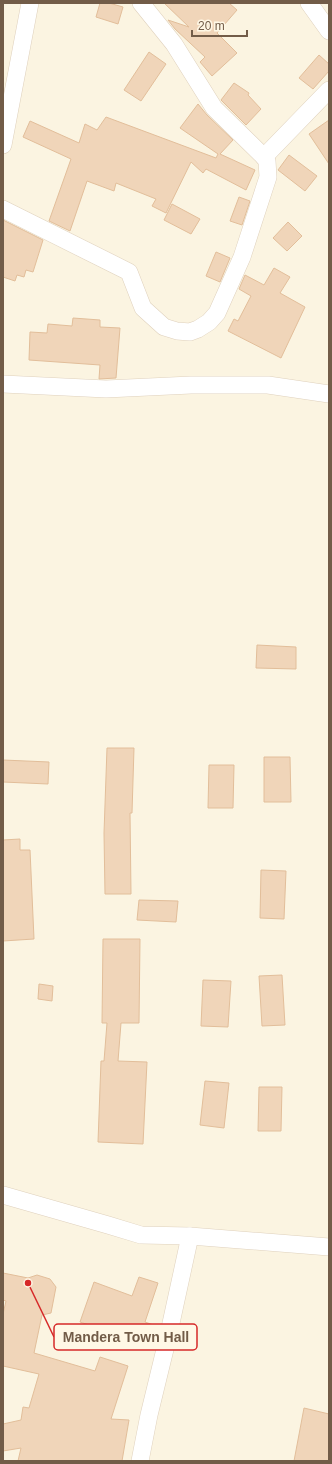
<svg xmlns="http://www.w3.org/2000/svg" width="332" height="1464" viewBox="0 0 332 1464" font-family="Arial,sans-serif">
<style>
.building{fill:#f0d5b9;stroke:#e2be9a}
.lines{fill:none;stroke-linecap:round;stroke-linejoin:round}
.minor-casing{stroke:#dfd1bd;stroke-width:18}
.minor{stroke:#fff;stroke-width:17}
.leader{fill:none;stroke:#d62828;stroke-width:1.5}
.callout-dot{fill:#d62828;stroke:#fff8e6;stroke-width:1.5}
.callout{fill:#fff8e6;stroke:#d62828;stroke-width:1.5}
.callout-label{font-size:14px;text-anchor:middle;font-weight:bold;fill:#725c48}
</style>
<rect width="100%" height="100%" fill="#fbf4e1"/>
<!-- building -->
<g class="building">
<path d="M 100,3 L 109,3 L 123,7 L 118,24 L 96,17 Z"/>
<path d="M 164,3 L 229,3 L 237,10 L 217,33 L 237,53 L 212,76 L 200,62 L 205,57 L 175,29 L 168,20 L 189,27 Z"/>
<path d="M 149,52 L 166,64 L 141,101 L 124,90 Z"/>
<path d="M 319,55 L 329,64 L 329,71 L 313,89 L 299,78 Z"/>
<path d="M 234,83 L 249,93 L 248,95 L 261,109 L 246,125 L 221,100 Z"/>
<path d="M 198,104 L 207,115 L 233,140 L 220,154 L 255,170 L 246,190 L 206,169 L 203,173 L 191,162 L 166,213 L 152,206 L 156,199 L 116,183 L 114,191 L 87,181 L 70,231 L 49,221 L 71,159 L 23,137 L 30,121 L 79,143 L 85,124 L 97,130 L 106,117 L 216,158 L 218,154 L 180,128 Z"/>
<path d="M 329,120 L 329,164 L 309,134 Z"/>
<path d="M 289,155 L 317,176 L 305,191 L 278,170 Z"/>
<path d="M 239,197 L 250,201 L 242,225 L 230,221 Z"/>
<path d="M 172,204 L 200,219 L 191,234 L 164,220 Z"/>
<path d="M 3,220 L 43,240 L 33,272 L 26,270 L 24,277 L 17,275 L 15,281 L 3,277 Z"/>
<path d="M 288,222 L 302,236 L 287,251 L 273,238 Z"/>
<path d="M 216,252 L 230,258 L 220,282 L 206,276 Z"/>
<path d="M 274,268 L 290,277 L 280,293 L 305,307 L 281,358 L 228,331 L 234,319 L 238,321 L 251,296 L 239,289 L 245,275 L 264,285 Z"/>
<path d="M 73,318 L 100,320 L 100,327 L 120,328 L 116,378 L 99,379 L 100,365 L 29,360 L 30,332 L 47,333 L 48,324 L 72,326 Z"/>
<path d="M 257,645 L 296,647 L 296,669 L 256,668 Z"/>
<path d="M 107,748 L 134,748 L 132,813 L 130,813 L 131,894 L 105,894 L 104,833 Z"/>
<path d="M 264,757 L 290,757 L 291,802 L 264,802 Z"/>
<path d="M 3,760 L 49,762 L 48,784 L 3,782 Z"/>
<path d="M 209,765 L 234,765 L 233,808 L 208,808 Z"/>
<path d="M 20,839 L 20,850 L 30,850 L 34,939 L 3,941 L 3,840 Z"/>
<path d="M 261,870 L 286,871 L 284,919 L 260,918 Z"/>
<path d="M 139,900 L 178,901 L 176,922 L 137,920 Z"/>
<path d="M 103,939 L 140,939 L 139,1023 L 121,1023 L 118,1061 L 147,1062 L 143,1144 L 98,1142 L 101,1061 L 104,1061 L 107,1023 L 102,1023 Z"/>
<path d="M 282,975 L 285,1025 L 262,1026 L 259,976 Z"/>
<path d="M 203,980 L 231,981 L 228,1027 L 201,1026 Z"/>
<path d="M 39,984 L 53,986 L 52,1001 L 38,999 Z"/>
<path d="M 205,1081 L 229,1083 L 224,1128 L 200,1125 Z"/>
<path d="M 259,1087 L 282,1087 L 281,1131 L 258,1131 Z"/>
<path d="M 3,1273 L 28,1278 L 37,1275 L 50,1279 L 56,1287 L 51,1313 L 42,1315 L 34,1353 L 95,1371 L 100,1357 L 128,1366 L 111,1419 L 129,1420 L 122,1461 L 18,1461 L 21,1448 L 3,1451 L 3,1424 L 21,1420 L 23,1407 L 29,1408 L 39,1374 L 3,1366 L 3,1314 L 6,1301 L 3,1300 Z"/>
<path d="M 139,1277 L 158,1283 L 145,1322 L 159,1327 L 153,1344 L 99,1326 L 98,1328 L 80,1322 L 94,1282 L 132,1296 Z"/>
<path d="M 304,1408 L 329,1414 L 329,1461 L 294,1461 Z"/>
</g>
<g class="lines">
<!-- minor casing -->
<g class="minor-casing">
<g id="minor">
<path d="M 141,3 L 174,44 L 214,108 L 264,157"/>
<path d="M 309,3 L 329,31"/>
<path d="M 3,145 L 30,3"/>
<path d="M 3,209 L 129,272 L 143,308 L 164,327 L 177,331 L 190,332 L 198,329 L 209,322 L 217,313 L 242,257 L 268,177 L 267,161 L 264,157 L 329,90"/>
<path d="M 3,384 L 106,389 L 191,385 L 268,385 L 329,394"/>
<path d="M 3,1195 L 108,1225 L 141,1235 L 190,1236 L 329,1247"/>
<path d="M 140,1461 L 149,1415 L 168,1337 L 190,1236"/>
</g>
</g>
<!-- minor -->
<use href="#minor" class="minor"/>
</g>
<!-- callouts -->
<path class="leader" d="M28 1283L54 1337"/>
<circle class="callout-dot" cx="28" cy="1283" r="4"/>
<rect class="callout" x="54" y="1324" width="143" height="26" rx="4"/>
<g class="callout-label">
<text x="126" y="1342">Mandera Town Hall</text>
</g>
<!-- border -->
<rect width="332" height="1464" fill="none" stroke="#725c48" stroke-width="8"/>
<!-- scale -->
<path d="M192 30v6h55v-6" fill="none" stroke="#725c48" stroke-width="2"/>
<text x="198" y="30" font-size="12" fill="#725c48" stroke="#fff8e6" stroke-width="3" paint-order="stroke">20 m</text>
</svg>
